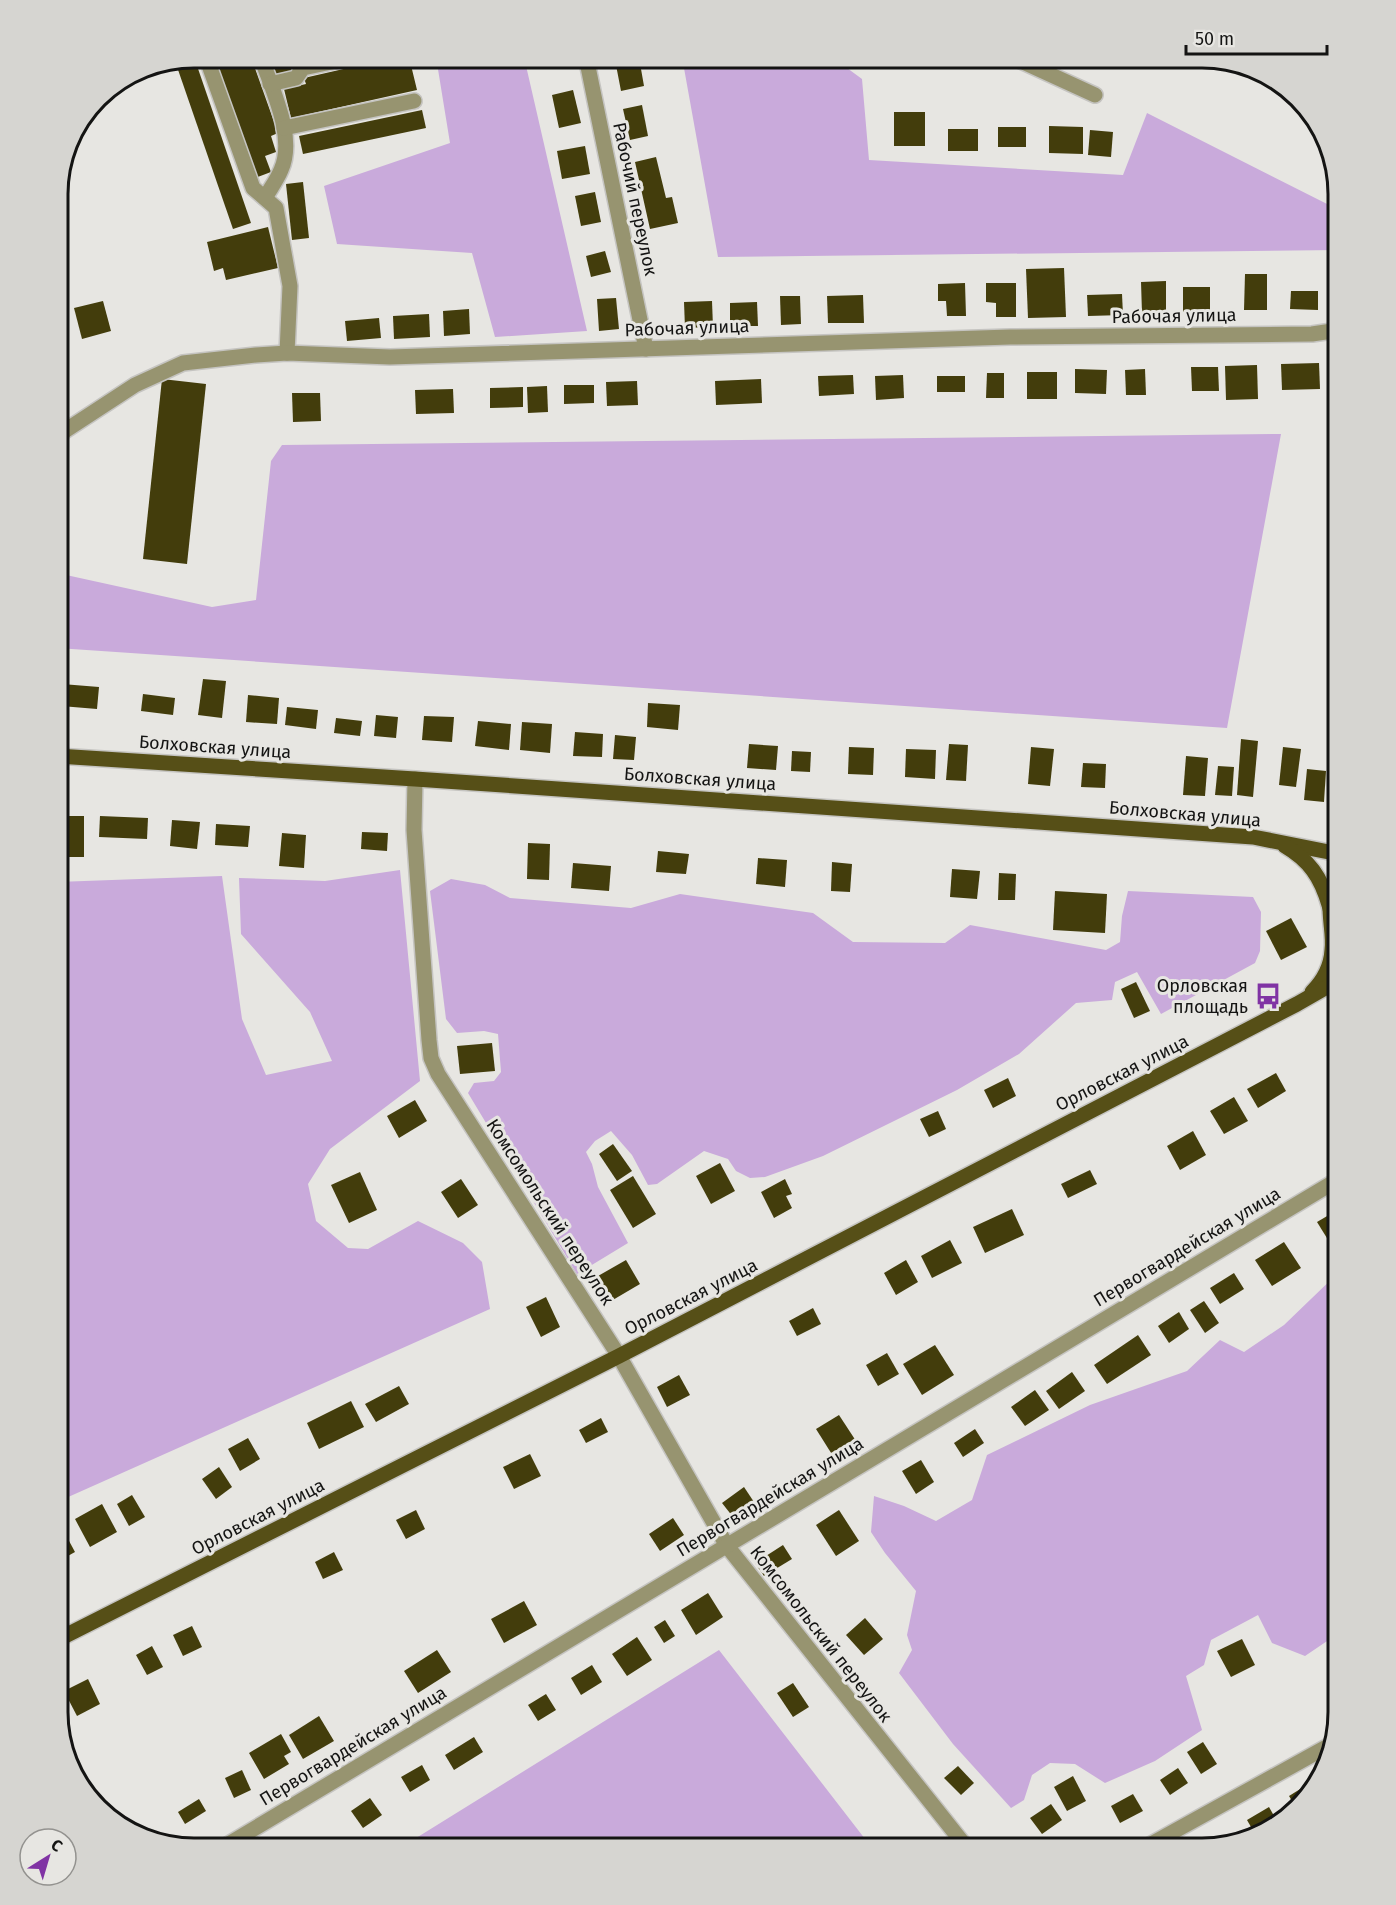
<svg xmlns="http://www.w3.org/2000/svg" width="1396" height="1905" viewBox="0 0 1396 1905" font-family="'Fira Sans',sans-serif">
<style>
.green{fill:#c9aadb}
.building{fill:#433d0c}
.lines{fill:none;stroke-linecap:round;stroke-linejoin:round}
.minor-casing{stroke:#c5c4c1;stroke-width:18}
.major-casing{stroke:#c5c4c1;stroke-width:18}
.minor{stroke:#979470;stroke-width:15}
.major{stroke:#564f17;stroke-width:15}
.labels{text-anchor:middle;stroke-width:6;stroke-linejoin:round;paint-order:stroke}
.street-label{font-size:18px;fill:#141413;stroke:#e7e6e2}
.poi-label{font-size:18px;fill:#141413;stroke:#e7e6e2;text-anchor:end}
.rim{fill:none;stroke:#141413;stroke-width:3}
</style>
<rect width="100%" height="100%" fill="#e7e6e2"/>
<!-- green -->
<g class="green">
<path d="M 436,57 L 524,57 L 587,331 L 495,337 L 472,253 L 337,244 L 324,186 L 450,143 Z"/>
<path d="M 682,57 L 832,57 L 862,79 L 869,160 L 1123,175 L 1147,113 L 1339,210 L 1339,250 L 718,257 Z"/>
<path d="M 1281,434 L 1227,728 L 57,648 L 57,573 L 212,607 L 256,600 L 271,461 L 282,445 Z"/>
<path d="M 400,870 L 420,1081 L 330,1149 L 308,1184 L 316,1221 L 348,1248 L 368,1249 L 418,1221 L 463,1243 L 482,1262 L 490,1309 L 57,1502 L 57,882 L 222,876 L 242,1019 L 266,1075 L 332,1061 L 310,1012 L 241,934 L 239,878 L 325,881 Z"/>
<path d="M 451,879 L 485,885 L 510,898 L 631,908 L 680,894 L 813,913 L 853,942 L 945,943 L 970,925 L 1106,950 L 1120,942 L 1122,916 L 1128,891 L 1253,897 L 1261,912 L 1260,951 L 1255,963 L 1161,1014 L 1137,972 L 1115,982 L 1112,1000 L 1076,1003 L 1019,1054 L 957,1090 L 823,1156 L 765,1177 L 750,1178 L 736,1171 L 728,1159 L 704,1151 L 657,1184 L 648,1185 L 632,1155 L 611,1131 L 595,1141 L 586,1152 L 592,1164 L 598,1187 L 628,1243 L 577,1274 L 468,1093 L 474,1083 L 494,1081 L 501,1072 L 498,1034 L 484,1031 L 457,1033 L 446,1019 L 430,891 Z"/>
<path d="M 1339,1272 L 1339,1633 L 1305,1656 L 1272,1643 L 1258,1615 L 1211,1640 L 1204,1665 L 1186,1676 L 1202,1730 L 1155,1761 L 1105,1783 L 1075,1764 L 1050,1763 L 1032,1775 L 1024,1800 L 1011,1808 L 953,1744 L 899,1673 L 912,1650 L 907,1635 L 916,1591 L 885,1553 L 871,1532 L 874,1496 L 904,1506 L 936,1521 L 972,1500 L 987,1455 L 1090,1405 L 1187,1371 L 1220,1340 L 1244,1352 L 1284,1325 Z"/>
<path d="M 719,1650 L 872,1848 L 399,1848 L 400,1848 Z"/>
</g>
<!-- building -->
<g class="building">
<path d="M 194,57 L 251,223 L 233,229 L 175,61 Z"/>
<path d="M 212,57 L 251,57 L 278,133 L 271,136 L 276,152 L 265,156 L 271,172 L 255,178 Z"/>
<path d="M 271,57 L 307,57 L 308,58 L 291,62 L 293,71 L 275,75 Z"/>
<path d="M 396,57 L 409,57 L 417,90 L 291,118 L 284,89 L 306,84 L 304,78 Z"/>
<path d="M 645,59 L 647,68 L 641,69 L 644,86 L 621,91 L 616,65 Z"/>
<path d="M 573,90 L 581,123 L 559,128 L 552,95 Z"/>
<path d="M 642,105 L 648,136 L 630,140 L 623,109 Z"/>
<path d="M 422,110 L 426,128 L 303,154 L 299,136 Z"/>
<rect x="894" y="112" width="31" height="34"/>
<path d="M 1049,126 L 1083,127 L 1083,154 L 1049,153 Z"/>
<rect x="998" y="127" width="28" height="20"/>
<rect x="948" y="129" width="30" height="22"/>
<path d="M 1090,130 L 1113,132 L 1111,157 L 1088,155 Z"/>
<path d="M 585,146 L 590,174 L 562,179 L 557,151 Z"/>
<path d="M 656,157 L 666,198 L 672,197 L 678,223 L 650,229 L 635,162 Z"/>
<path d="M 303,182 L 309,238 L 292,240 L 286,184 Z"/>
<path d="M 595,192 L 601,222 L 581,226 L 575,196 Z"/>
<path d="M 268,227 L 278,268 L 226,280 L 223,268 L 214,271 L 207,242 Z"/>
<path d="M 605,251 L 611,272 L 591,277 L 586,256 Z"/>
<path d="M 1064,268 L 1066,317 L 1028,318 L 1026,269 Z"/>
<path d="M 1245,274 L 1267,274 L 1267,310 L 1244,310 Z"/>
<path d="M 1166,281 L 1166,313 L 1142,314 L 1141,282 Z"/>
<path d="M 1334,282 L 1339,282 L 1339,309 L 1335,310 Z"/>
<path d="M 965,283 L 966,316 L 947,316 L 946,301 L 938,301 L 938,284 Z"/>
<path d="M 986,283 L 1016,283 L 1016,317 L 996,317 L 996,303 L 986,302 Z"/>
<rect x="1183" y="287" width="27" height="25"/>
<path d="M 1291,291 L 1318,291 L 1318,310 L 1290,309 Z"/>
<path d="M 1122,294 L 1123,315 L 1088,316 L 1087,295 Z"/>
<path d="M 863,295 L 864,323 L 828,323 L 827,296 Z"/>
<path d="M 780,296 L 800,296 L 801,324 L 781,325 Z"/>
<path d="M 616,298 L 619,329 L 599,331 L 597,299 Z"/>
<path d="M 103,301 L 111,331 L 82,339 L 74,308 Z"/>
<path d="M 712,301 L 713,327 L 685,328 L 684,302 Z"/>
<path d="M 757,302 L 758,326 L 730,326 L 730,303 Z"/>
<path d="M 469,309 L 470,334 L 444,336 L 443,311 Z"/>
<path d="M 429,314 L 430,337 L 394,339 L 393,316 Z"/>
<path d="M 379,318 L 381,338 L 347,341 L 345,321 Z"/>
<path d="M 1329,362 L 1339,362 L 1339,394 L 1330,394 Z"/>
<path d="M 1319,363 L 1320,389 L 1282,390 L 1281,364 Z"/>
<path d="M 1257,365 L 1258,399 L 1226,400 L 1225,366 Z"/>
<path d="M 1191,367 L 1218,367 L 1219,391 L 1192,391 Z"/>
<path d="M 1075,369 L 1107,370 L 1106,394 L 1075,393 Z"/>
<path d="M 1145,369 L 1146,395 L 1126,395 L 1125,370 Z"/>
<rect x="1027" y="372" width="30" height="27"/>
<path d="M 987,373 L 1004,373 L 1004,398 L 986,398 Z"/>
<path d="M 853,375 L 854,394 L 819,396 L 818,376 Z"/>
<path d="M 903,375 L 904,398 L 876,400 L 875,376 Z"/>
<rect x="937" y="376" width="28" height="16"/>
<path d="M 162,379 L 206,384 L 187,564 L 143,559 Z"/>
<path d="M 761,379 L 762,403 L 716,405 L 715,381 Z"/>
<path d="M 637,381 L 638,405 L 607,406 L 606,382 Z"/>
<path d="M 564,385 L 594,385 L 594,403 L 564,404 Z"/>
<path d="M 547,386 L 548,412 L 528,413 L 527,387 Z"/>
<path d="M 523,387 L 523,407 L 490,408 L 490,388 Z"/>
<path d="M 453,389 L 454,413 L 416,414 L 415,390 Z"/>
<path d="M 292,393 L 320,393 L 321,421 L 293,422 Z"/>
<path d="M 203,679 L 226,681 L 222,718 L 198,715 Z"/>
<path d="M 62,684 L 99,687 L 97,709 L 61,706 Z"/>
<path d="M 143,694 L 175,698 L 173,715 L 141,711 Z"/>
<path d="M 248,695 L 279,698 L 277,724 L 246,722 Z"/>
<path d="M 648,703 L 680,705 L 678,730 L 647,727 Z"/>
<path d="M 287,707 L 318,710 L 316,729 L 285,725 Z"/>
<path d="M 376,715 L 398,717 L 396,738 L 374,736 Z"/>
<path d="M 424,716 L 454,717 L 452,742 L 422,740 Z"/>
<path d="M 336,718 L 362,721 L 360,736 L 334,733 Z"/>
<path d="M 478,721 L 511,724 L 509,750 L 475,746 Z"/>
<path d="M 522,722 L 552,724 L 550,753 L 520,750 Z"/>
<path d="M 575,732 L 603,734 L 602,757 L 573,756 Z"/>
<path d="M 615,735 L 636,737 L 634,760 L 613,759 Z"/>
<path d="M 1241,739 L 1258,741 L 1253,797 L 1237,795 Z"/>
<path d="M 749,744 L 778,746 L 776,770 L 747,768 Z"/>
<path d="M 949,744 L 968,745 L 966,781 L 946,780 Z"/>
<path d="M 849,747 L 874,748 L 873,775 L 848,774 Z"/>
<path d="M 1031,747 L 1054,749 L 1050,786 L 1028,784 Z"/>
<path d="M 1283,747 L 1301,749 L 1296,787 L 1279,785 Z"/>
<path d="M 906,749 L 936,750 L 935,779 L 905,777 Z"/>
<path d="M 792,751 L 811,752 L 810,772 L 791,771 Z"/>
<path d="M 1186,756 L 1208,758 L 1205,796 L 1183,795 Z"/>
<path d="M 1083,763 L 1106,764 L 1105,788 L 1081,787 Z"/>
<path d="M 1218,766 L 1234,767 L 1232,796 L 1215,795 Z"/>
<path d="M 1307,769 L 1326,771 L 1324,802 L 1304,800 Z"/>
<rect x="57" y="816" width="27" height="41"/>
<path d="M 100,816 L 148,818 L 147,839 L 99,837 Z"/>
<path d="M 172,820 L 200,822 L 197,849 L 170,846 Z"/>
<path d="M 216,824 L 250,826 L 248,847 L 215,845 Z"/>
<path d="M 362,832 L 388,833 L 387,851 L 361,849 Z"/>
<path d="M 282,833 L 306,835 L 304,868 L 279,866 Z"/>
<path d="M 528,843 L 550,844 L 549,880 L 527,879 Z"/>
<path d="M 658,851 L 689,854 L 686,874 L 656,872 Z"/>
<path d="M 758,858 L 787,860 L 785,887 L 756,884 Z"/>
<path d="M 832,862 L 852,864 L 850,892 L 831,891 Z"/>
<path d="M 573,863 L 611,866 L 609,891 L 571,888 Z"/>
<path d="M 952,869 L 980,871 L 977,899 L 950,897 Z"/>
<path d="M 999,873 L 1016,874 L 1015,900 L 998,900 Z"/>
<path d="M 1055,891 L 1107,894 L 1105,933 L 1053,930 Z"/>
<path d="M 1291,918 L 1307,947 L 1281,960 L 1266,931 Z"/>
<path d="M 1136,982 L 1150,1011 L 1134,1018 L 1121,989 Z"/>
<path d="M 1339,1029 L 1339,1057 L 1327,1036 Z"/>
<path d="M 492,1043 L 495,1071 L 460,1074 L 457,1046 Z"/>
<path d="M 1276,1073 L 1286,1091 L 1258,1108 L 1247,1089 Z"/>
<path d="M 1008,1078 L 1016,1096 L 993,1108 L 984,1090 Z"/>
<path d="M 1234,1097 L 1248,1121 L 1224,1134 L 1210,1111 Z"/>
<path d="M 415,1100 L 427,1121 L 399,1138 L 387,1116 Z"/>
<path d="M 938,1111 L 946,1129 L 929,1137 L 920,1119 Z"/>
<path d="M 1193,1131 L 1206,1155 L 1180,1170 L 1167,1146 Z"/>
<path d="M 613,1144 L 632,1171 L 617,1181 L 599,1154 Z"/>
<path d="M 720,1163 L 735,1191 L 711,1204 L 696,1176 Z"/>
<path d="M 1090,1170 L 1097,1184 L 1068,1198 L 1061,1184 Z"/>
<path d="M 360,1172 L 377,1210 L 349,1223 L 331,1185 Z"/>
<path d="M 633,1176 L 656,1214 L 633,1228 L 610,1190 Z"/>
<path d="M 461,1179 L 478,1205 L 458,1218 L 441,1192 Z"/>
<path d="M 785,1179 L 792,1194 L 786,1196 L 792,1208 L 774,1218 L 761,1192 Z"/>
<path d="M 1012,1209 L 1024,1235 L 985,1253 L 973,1227 Z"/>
<path d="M 1334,1212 L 1339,1220 L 1339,1238 L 1330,1243 L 1317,1222 Z"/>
<path d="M 950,1240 L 962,1263 L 932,1278 L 921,1256 Z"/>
<path d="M 1284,1242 L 1301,1268 L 1272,1286 L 1255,1260 Z"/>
<path d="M 626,1260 L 640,1284 L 606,1304 L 591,1280 Z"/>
<path d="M 906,1260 L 918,1282 L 896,1295 L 884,1273 Z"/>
<path d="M 1234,1273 L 1244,1289 L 1220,1304 L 1210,1288 Z"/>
<path d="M 546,1297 L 560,1327 L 541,1337 L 526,1307 Z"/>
<path d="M 1204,1301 L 1219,1323 L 1205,1333 L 1190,1310 Z"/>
<path d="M 813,1308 L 821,1324 L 797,1336 L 789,1321 Z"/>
<path d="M 1179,1312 L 1189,1329 L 1169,1343 L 1158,1326 Z"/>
<path d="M 1138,1335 L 1151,1355 L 1107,1384 L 1094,1365 Z"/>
<path d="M 935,1345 L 954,1375 L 922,1395 L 903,1364 Z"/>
<path d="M 887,1353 L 899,1374 L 878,1386 L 866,1365 Z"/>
<path d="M 1072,1372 L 1085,1391 L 1059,1409 L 1046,1391 Z"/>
<path d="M 679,1375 L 690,1395 L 667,1407 L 657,1387 Z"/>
<path d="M 399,1386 L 409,1404 L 376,1422 L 365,1404 Z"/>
<path d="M 1035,1390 L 1049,1410 L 1025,1426 L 1011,1407 Z"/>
<path d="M 351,1401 L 364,1427 L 319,1449 L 307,1423 Z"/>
<path d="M 839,1415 L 856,1441 L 833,1456 L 816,1429 Z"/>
<path d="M 601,1418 L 608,1432 L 586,1443 L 579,1430 Z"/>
<path d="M 975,1429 L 984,1443 L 963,1457 L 954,1443 Z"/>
<path d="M 248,1438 L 260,1459 L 240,1471 L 228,1449 Z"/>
<path d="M 530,1454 L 541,1476 L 514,1489 L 503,1467 Z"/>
<path d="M 921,1460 L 934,1482 L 916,1494 L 902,1471 Z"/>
<path d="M 219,1467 L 232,1487 L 216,1499 L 202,1479 Z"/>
<path d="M 744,1487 L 754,1502 L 733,1517 L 722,1503 Z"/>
<path d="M 132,1495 L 145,1517 L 129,1526 L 117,1504 Z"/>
<path d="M 102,1504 L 117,1532 L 90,1547 L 75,1519 Z"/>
<path d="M 416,1510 L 425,1529 L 406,1539 L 396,1520 Z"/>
<path d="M 839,1510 L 859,1541 L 836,1556 L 816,1525 Z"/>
<path d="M 673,1518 L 684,1535 L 660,1551 L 649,1534 Z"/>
<path d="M 68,1539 L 75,1552 L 57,1562 L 57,1545 Z"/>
<path d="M 783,1545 L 792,1559 L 764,1576 L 755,1563 Z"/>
<path d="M 334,1552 L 343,1570 L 323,1579 L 315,1562 Z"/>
<path d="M 708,1593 L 723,1617 L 696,1635 L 681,1610 Z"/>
<path d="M 524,1601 L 537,1625 L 504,1643 L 491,1619 Z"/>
<path d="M 865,1618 L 883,1639 L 864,1655 L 846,1635 Z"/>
<path d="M 665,1620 L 675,1636 L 664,1643 L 654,1627 Z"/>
<path d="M 192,1626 L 202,1647 L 183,1656 L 173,1635 Z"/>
<path d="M 637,1637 L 652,1660 L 627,1676 L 612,1654 Z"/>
<path d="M 1242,1639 L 1255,1665 L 1231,1677 L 1217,1651 Z"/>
<path d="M 152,1646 L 163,1667 L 147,1675 L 136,1655 Z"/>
<path d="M 437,1650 L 451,1672 L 418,1693 L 404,1671 Z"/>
<path d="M 592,1665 L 602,1682 L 581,1695 L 571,1678 Z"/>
<path d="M 88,1679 L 100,1704 L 77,1716 L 64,1691 Z"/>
<path d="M 793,1683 L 809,1707 L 793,1717 L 777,1693 Z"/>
<path d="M 546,1694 L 556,1710 L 538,1721 L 528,1705 Z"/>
<path d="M 319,1716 L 334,1741 L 303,1759 L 289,1735 Z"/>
<path d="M 281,1734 L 291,1752 L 284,1756 L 289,1764 L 264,1779 L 249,1753 Z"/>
<path d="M 474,1737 L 483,1752 L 454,1770 L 445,1755 Z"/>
<path d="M 1203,1742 L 1217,1764 L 1201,1774 L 1187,1752 Z"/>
<path d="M 422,1765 L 430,1780 L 410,1792 L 401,1777 Z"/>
<path d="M 958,1766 L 974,1783 L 961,1795 L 944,1778 Z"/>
<path d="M 1178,1768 L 1188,1783 L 1170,1795 L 1160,1780 Z"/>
<path d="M 242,1770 L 251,1790 L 234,1798 L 225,1778 Z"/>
<path d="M 1073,1776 L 1086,1801 L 1067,1811 L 1054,1787 Z"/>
<path d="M 1318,1778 L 1319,1781 L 1295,1806 L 1289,1796 Z"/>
<path d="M 1133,1794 L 1143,1811 L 1120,1823 L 1111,1806 Z"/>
<path d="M 370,1798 L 382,1815 L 363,1828 L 351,1811 Z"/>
<path d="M 199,1799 L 206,1811 L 185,1824 L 178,1812 Z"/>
<path d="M 1051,1804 L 1062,1820 L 1042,1834 L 1030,1818 Z"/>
<path d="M 1269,1807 L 1278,1823 L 1271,1830 L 1255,1834 L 1247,1820 Z"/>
</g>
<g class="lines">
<!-- minor casing -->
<g class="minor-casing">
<g id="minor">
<path d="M 206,57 L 253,188 L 276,208 L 290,286 L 287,353"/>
<path d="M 261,57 C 272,90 296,137 281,170 C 277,180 270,189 265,198"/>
<path d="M 586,57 L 646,349"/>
<path d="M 1012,57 L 1095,95"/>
<path d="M 270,84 L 296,78 L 303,68 L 355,57"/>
<path d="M 284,128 L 414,101"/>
<path d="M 57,436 L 135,385 L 183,363 L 256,355 L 287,353 L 390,357 L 1010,337 L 1312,334 L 1339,330"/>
<path d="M 415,779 L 414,830 L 429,1040 L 431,1058 L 438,1074 L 619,1356 L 727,1546 L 967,1848"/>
<path d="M 222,1848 L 1339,1179"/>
<path d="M 1144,1848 L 1330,1745"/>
</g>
</g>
<!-- major casing -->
<g class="major-casing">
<g id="major">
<path d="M 57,756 L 415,779 L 1253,837 L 1339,854"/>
<path d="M 1285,846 C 1309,860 1321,877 1329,905 C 1332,916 1333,925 1339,936"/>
<path d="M 1312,992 C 1323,981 1331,967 1332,950 C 1335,928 1322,902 1339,882"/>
<path d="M 57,1640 L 619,1356 L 1297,1004 L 1339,980"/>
</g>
</g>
<!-- minor -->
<use href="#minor" class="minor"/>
<!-- major -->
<use href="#major" class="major"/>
</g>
<!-- icons -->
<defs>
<g id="bus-bare" transform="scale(2.07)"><path d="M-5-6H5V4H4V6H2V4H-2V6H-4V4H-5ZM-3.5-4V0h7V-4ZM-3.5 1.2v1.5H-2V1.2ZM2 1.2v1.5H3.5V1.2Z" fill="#8033a4" stroke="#e7e6e2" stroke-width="2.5" paint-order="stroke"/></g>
</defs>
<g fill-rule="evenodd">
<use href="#bus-bare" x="1268" y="996"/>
</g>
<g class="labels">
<!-- street labels -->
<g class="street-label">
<text transform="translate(635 199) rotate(78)" y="6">Рабочий переулок</text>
<text transform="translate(1174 316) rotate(-1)" y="6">Рабочая улица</text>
<text transform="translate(687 328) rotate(-2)" y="6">Рабочая улица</text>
<text transform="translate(215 747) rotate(4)" y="6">Болховская улица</text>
<text transform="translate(700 779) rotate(4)" y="6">Болховская улица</text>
<text transform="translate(1185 814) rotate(5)" y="6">Болховская улица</text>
<text transform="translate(1122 1073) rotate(-27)" y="6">Орловская улица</text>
<text transform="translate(550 1212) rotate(57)" y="6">Комсомольский переулок</text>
<text transform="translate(1187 1247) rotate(-31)" y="6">Первогвардейская улица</text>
<text transform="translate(691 1297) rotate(-27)" y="6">Орловская улица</text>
<text transform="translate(770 1497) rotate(-31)" y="6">Первогвардейская улица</text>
<text transform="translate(258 1517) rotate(-27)" y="6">Орловская улица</text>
<text transform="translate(821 1634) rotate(52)" y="6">Комсомольский переулок</text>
<text transform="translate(353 1746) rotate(-31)" y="6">Первогвардейская улица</text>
</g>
<!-- poi labels -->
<g class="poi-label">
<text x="1248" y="992">Орловская<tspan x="1248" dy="21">площадь</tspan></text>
</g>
</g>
<!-- crop -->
<path d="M0 0H1396V1905H0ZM194 68H1202A126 126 0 0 1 1328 194V1712A126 126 0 0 1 1202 1838H194A126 126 0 0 1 68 1712V194A126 126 0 0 1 194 68Z" fill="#d6d5d1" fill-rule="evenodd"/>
<path class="rim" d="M194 68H1202A126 126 0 0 1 1328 194V1712A126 126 0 0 1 1202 1838H194A126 126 0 0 1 68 1712V194A126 126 0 0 1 194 68Z"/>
<!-- north arrow -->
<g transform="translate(48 1857) rotate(37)"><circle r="28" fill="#e7e6e2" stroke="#93928f" stroke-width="1.5"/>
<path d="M0-4.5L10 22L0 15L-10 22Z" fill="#8033a4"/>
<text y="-9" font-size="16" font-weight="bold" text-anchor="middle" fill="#141413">С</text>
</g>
<!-- scale -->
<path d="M1186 45v9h141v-9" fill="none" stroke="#141413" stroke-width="3"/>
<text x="1195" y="45" font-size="18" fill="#141413" stroke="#e7e6e2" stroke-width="4.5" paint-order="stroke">50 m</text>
</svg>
